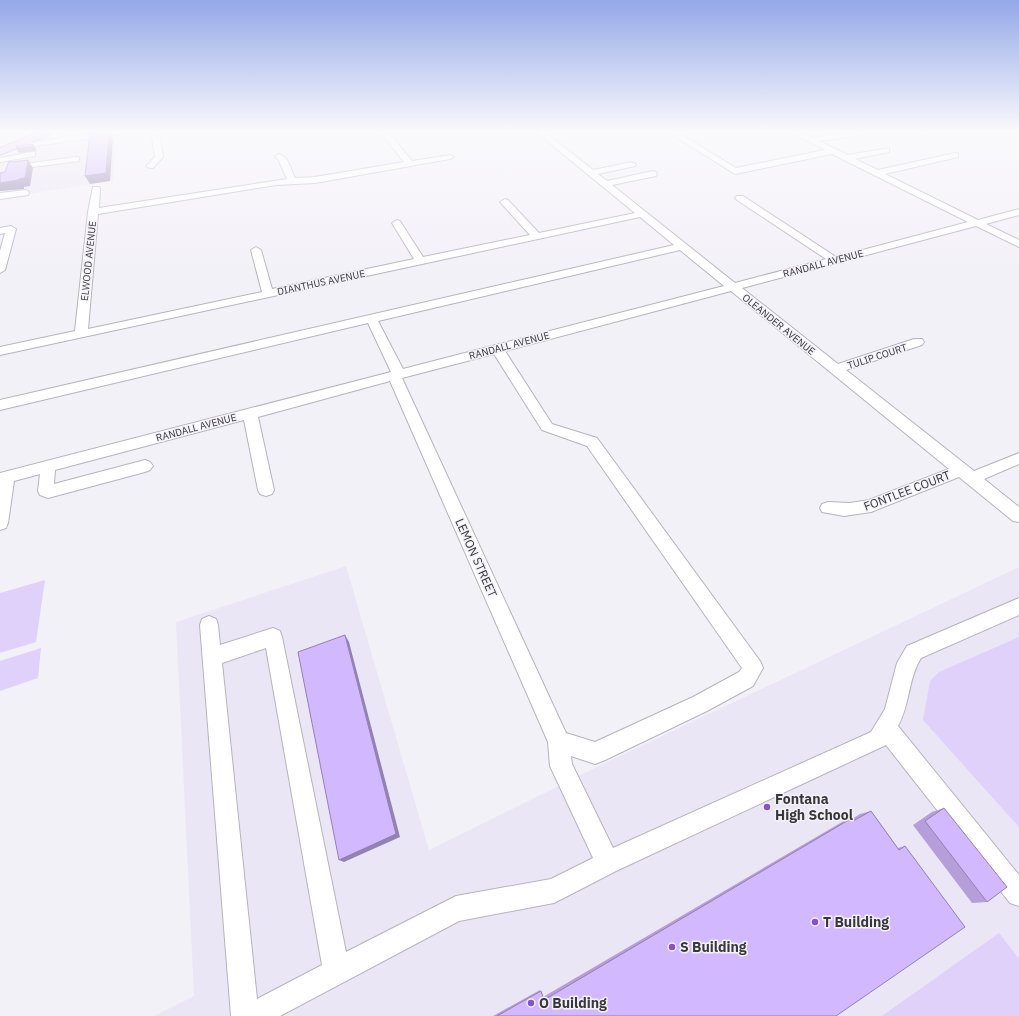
<svg xmlns="http://www.w3.org/2000/svg" width="1019" height="1016" viewBox="0 0 1019 1016" font-family="'IBM Plex Sans',sans-serif">
<style>
.built{fill:#ebe6f5}
.green{fill:#dfd1fa}
.lines{fill:none;stroke-linecap:round;stroke-linejoin:round}
.minor-casing{stroke:#b6b4bb;stroke-width:2}
.major-casing{stroke:#907db2;stroke-width:2}
.minor{fill:#fff;fill-rule:evenodd}
.major{fill:#d9c7f7;fill-rule:evenodd}
.wall{fill:#b59eda}
.shaded-wall{fill:#9381b2}
.building{fill:#d2b8fe;stroke:#9381b2}
.poi-dot{fill:#8651c9;stroke:#f3f1f8;stroke-width:1.5}
.labels{text-anchor:middle;stroke-width:3;stroke-linejoin:round;paint-order:stroke}
.far-street-label{font-size:10px;fill:#38373a;stroke:#f3f1f8}
.street-label{font-size:12px;fill:#38373a;stroke:#f3f1f8}
.near-poi-label{font-size:14px;font-weight:bold;fill:#38373a;stroke:#f3f1f8;text-anchor:start}
</style>
<rect width="100%" height="100%" fill="#f3f1f8"/>
<!-- built -->
<g class="built">
<path d="M 115,137 L 113,181 L 0,198 L 0,157 L 19,150 Z"/>
<path d="M 346,566 L 429,850 L 601,765 L 1019,567 L 1019,1016 L 154,1016 L 194,996 L 176,622 Z"/>
</g>
<!-- green -->
<g class="green">
<path d="M 45,580 L 36,642 L 0,653 L 0,593 Z"/>
<path d="M 1019,637 L 1019,827 L 923,720 L 930,681 L 939,672 Z"/>
<path d="M 41,648 L 38,678 L 0,691 L 0,661 Z"/>
<path d="M 999,933 L 1019,959 L 1019,1016 L 882,1016 Z"/>
</g>
<g class="lines">
<!-- minor casing -->
<g class="minor-casing">
<g id="minor">
<path d="M 104,132 L 125,132 L 121,134 L 13,149 L 9,147 L 13,145 Z"/>
<path d="M 151,132 L 159,132 L 163,157 L 153,168 L 150,168 L 146,166 L 155,157 Z"/>
<path d="M 380,132 L 388,132 L 412,161 L 450,155 L 454,157 L 450,159 L 315,183 L 276,185 L 98,214 L 88,329 L 262,292 L 251,250 L 256,247 L 261,250 L 272,289 L 414,259 L 392,223 L 397,220 L 400,221 L 423,257 L 530,235 L 500,202 L 505,199 L 508,200 L 539,233 L 635,213 L 536,132 L 545,132 L 593,170 L 632,162 L 636,164 L 635,166 L 598,174 L 607,181 L 653,171 L 656,172 L 657,174 L 656,176 L 612,185 L 735,283 L 826,259 L 737,200 L 735,198 L 737,196 L 743,196 L 836,257 L 968,222 L 832,154 L 735,174 L 668,132 L 677,132 L 736,168 L 825,150 L 791,132 L 801,132 L 812,138 L 839,133 L 870,132 C 863,137 830,139 819,141 L 848,155 L 889,148 L 889,152 L 855,159 L 878,170 L 955,153 L 958,153 L 958,157 L 885,174 L 978,220 L 1019,209 L 1019,215 L 986,224 L 1019,240 L 1019,247 L 976,226 L 742,288 L 838,364 L 914,339 L 922,339 L 924,342 L 922,345 L 846,370 L 974,471 L 1019,453 L 1019,464 L 984,479 L 1019,507 L 1019,522 L 1013,521 L 959,477 L 871,512 L 844,516 L 822,512 L 820,508 L 822,504 L 828,502 L 850,503 L 869,500 L 949,469 L 731,291 L 505,351 L 552,424 L 597,438 L 760,661 L 763,668 L 753,686 L 707,711 L 603,761 L 595,764 L 571,756 L 572,764 L 613,848 L 871,732 L 885,709 L 897,663 L 907,646 L 1019,598 L 1019,615 L 921,658 C 908,679 910,705 898,726 L 1019,875 L 1019,906 L 1010,903 L 886,745 L 616,871 L 554,903 L 459,921 L 280,1016 L 231,1016 L 200,625 L 202,619 L 209,616 L 216,619 L 218,625 L 220,645 L 273,628 L 280,631 L 282,637 L 346,952 L 456,896 L 551,879 L 593,858 L 550,766 L 548,742 L 390,381 L 258,417 L 274,490 L 272,494 L 266,496 L 260,494 L 258,490 L 244,420 L 55,470 L 54,484 L 145,460 L 150,462 L 153,466 L 150,470 L 145,472 L 48,498 L 40,495 L 38,491 L 40,474 L 14,481 L 8,523 L 6,528 L 0,530 L 0,473 L 391,372 L 368,323 L 0,410 L 0,400 L 674,245 L 640,217 L 0,355 L 0,347 L 75,331 L 88,212 L 93,187 L 99,187 L 100,189 L 99,208 L 287,179 L 279,161 L 275,156 L 279,154 C 289,157 291,170 295,178 L 315,177 L 404,162 ZM 680,250 L 724,286 L 403,369 L 378,321 ZM 494,354 L 542,430 L 587,446 L 742,668 L 739,672 L 693,697 L 595,742 L 566,733 L 402,378 ZM 266,648 L 322,965 L 257,999 L 222,663 Z"/>
<path d="M 905,132 L 915,132 L 922,136 L 918,138 Z"/>
<path d="M 32,152 L 35,152 L 35,156 L 0,162 L 0,158 Z"/>
<path d="M 76,157 L 79,157 L 79,161 L 17,169 L 13,167 L 17,165 Z"/>
<path d="M 25,190 L 28,191 L 29,193 L 28,195 L 0,199 L 0,193 Z"/>
<path d="M 11,226 L 16,229 L 5,270 L 0,273 L 0,251 L 5,233 L 0,234 L 0,228 Z"/>
</g>
</g>
<!-- major casing -->
<g class="major-casing">
<path id="major" d="M 39,132 L 53,132 L 51,134 L 0,155 L 0,148 Z"/>
</g>
<!-- minor -->
<use href="#minor" class="minor"/>
<!-- major -->
<use href="#major" class="major"/>
</g>
<!-- wall -->
<g class="wall">
<path d="M 944,808 L 987,902 L 972,903 L 913,825 L 932,812 Z"/>
<path d="M 871,811 L 898,848 L 905,846 L 836,1016 L 493,1016 L 540,990 L 543,997 L 842,822 L 852,818 L 852,819 L 860,814 Z"/>
</g>
<!-- shaded-wall -->
<g class="shaded-wall">
<path d="M 109,132 L 113,139 L 110,181 L 90,184 L 85,176 Z"/>
<path d="M 33,144 L 36,149 L 36,151 L 19,153 L 16,148 Z"/>
<path d="M 28,160 L 33,168 L 30,186 L 24,187 L 24,189 L 0,191 L 0,183 L 19,179 Z"/>
<path d="M 345,635 L 349,642 L 400,837 L 344,862 L 339,860 Z"/>
</g>
<!-- building -->
<g class="building">
<path d="M 109,132 L 106,173 L 85,176 L 90,134 Z"/>
<path d="M 33,144 L 33,146 L 16,148 L 17,146 Z"/>
<path d="M 28,160 L 25,178 L 19,179 L 18,180 L 0,183 L 0,173 L 5,172 L 9,161 L 12,162 Z"/>
<path d="M 345,635 L 396,834 L 339,860 L 298,652 Z"/>
<path d="M 944,808 L 1007,887 L 987,902 L 925,821 Z"/>
<path d="M 871,811 L 899,850 L 905,846 L 965,927 L 836,1016 L 497,1016 L 541,991 L 544,1000 L 852,818 L 853,821 Z"/>
</g>
<!-- sky -->
<linearGradient id="sky" x2="0" y2="1"><stop stop-color="#93a8e8"/><stop offset="0.48" stop-color="#faf9fc"/><stop offset="1" stop-color="#faf9fc" stop-opacity="0"/></linearGradient>
<rect width="1019" height="274" fill="url(#sky)"/>
<!-- markers -->
<g class="poi-dot">
<circle cx="767" cy="807" r="4"/>
<circle cx="815" cy="922" r="4"/>
<circle cx="672" cy="947" r="4"/>
<circle cx="531" cy="1003" r="4"/>
</g>
<g class="labels">
<!-- far-street labels -->
<g class="far-street-label">
<text transform="translate(88 261) rotate(-84)" y="4">ELWOOD AVENUE</text>
<text transform="translate(823 263) rotate(-15)" y="4">RANDALL AVENUE</text>
<text transform="translate(321 282) rotate(-12)" y="4">DIANTHUS AVENUE</text>
<text transform="translate(779 324) rotate(39)" y="4">OLEANDER AVENUE</text>
<text transform="translate(509 345) rotate(-15)" y="4">RANDALL AVENUE</text>
<text transform="translate(877 356) rotate(-18)" y="4">TULIP COURT</text>
<text transform="translate(196 427) rotate(-15)" y="4">RANDALL AVENUE</text>
</g>
<!-- street labels -->
<g class="street-label">
<text transform="translate(907 491) rotate(-21)" y="4">FONTLEE COURT</text>
<text transform="translate(476 558) rotate(66)" y="4">LEMON STREET</text>
</g>
<!-- near-poi labels -->
<g class="near-poi-label">
<text x="775" y="804">Fontana<tspan x="775" dy="16">High School</tspan></text>
<text x="823" y="927">T Building</text>
<text x="680" y="952">S Building</text>
<text x="539" y="1008">O Building</text>
</g>
</g>
</svg>
